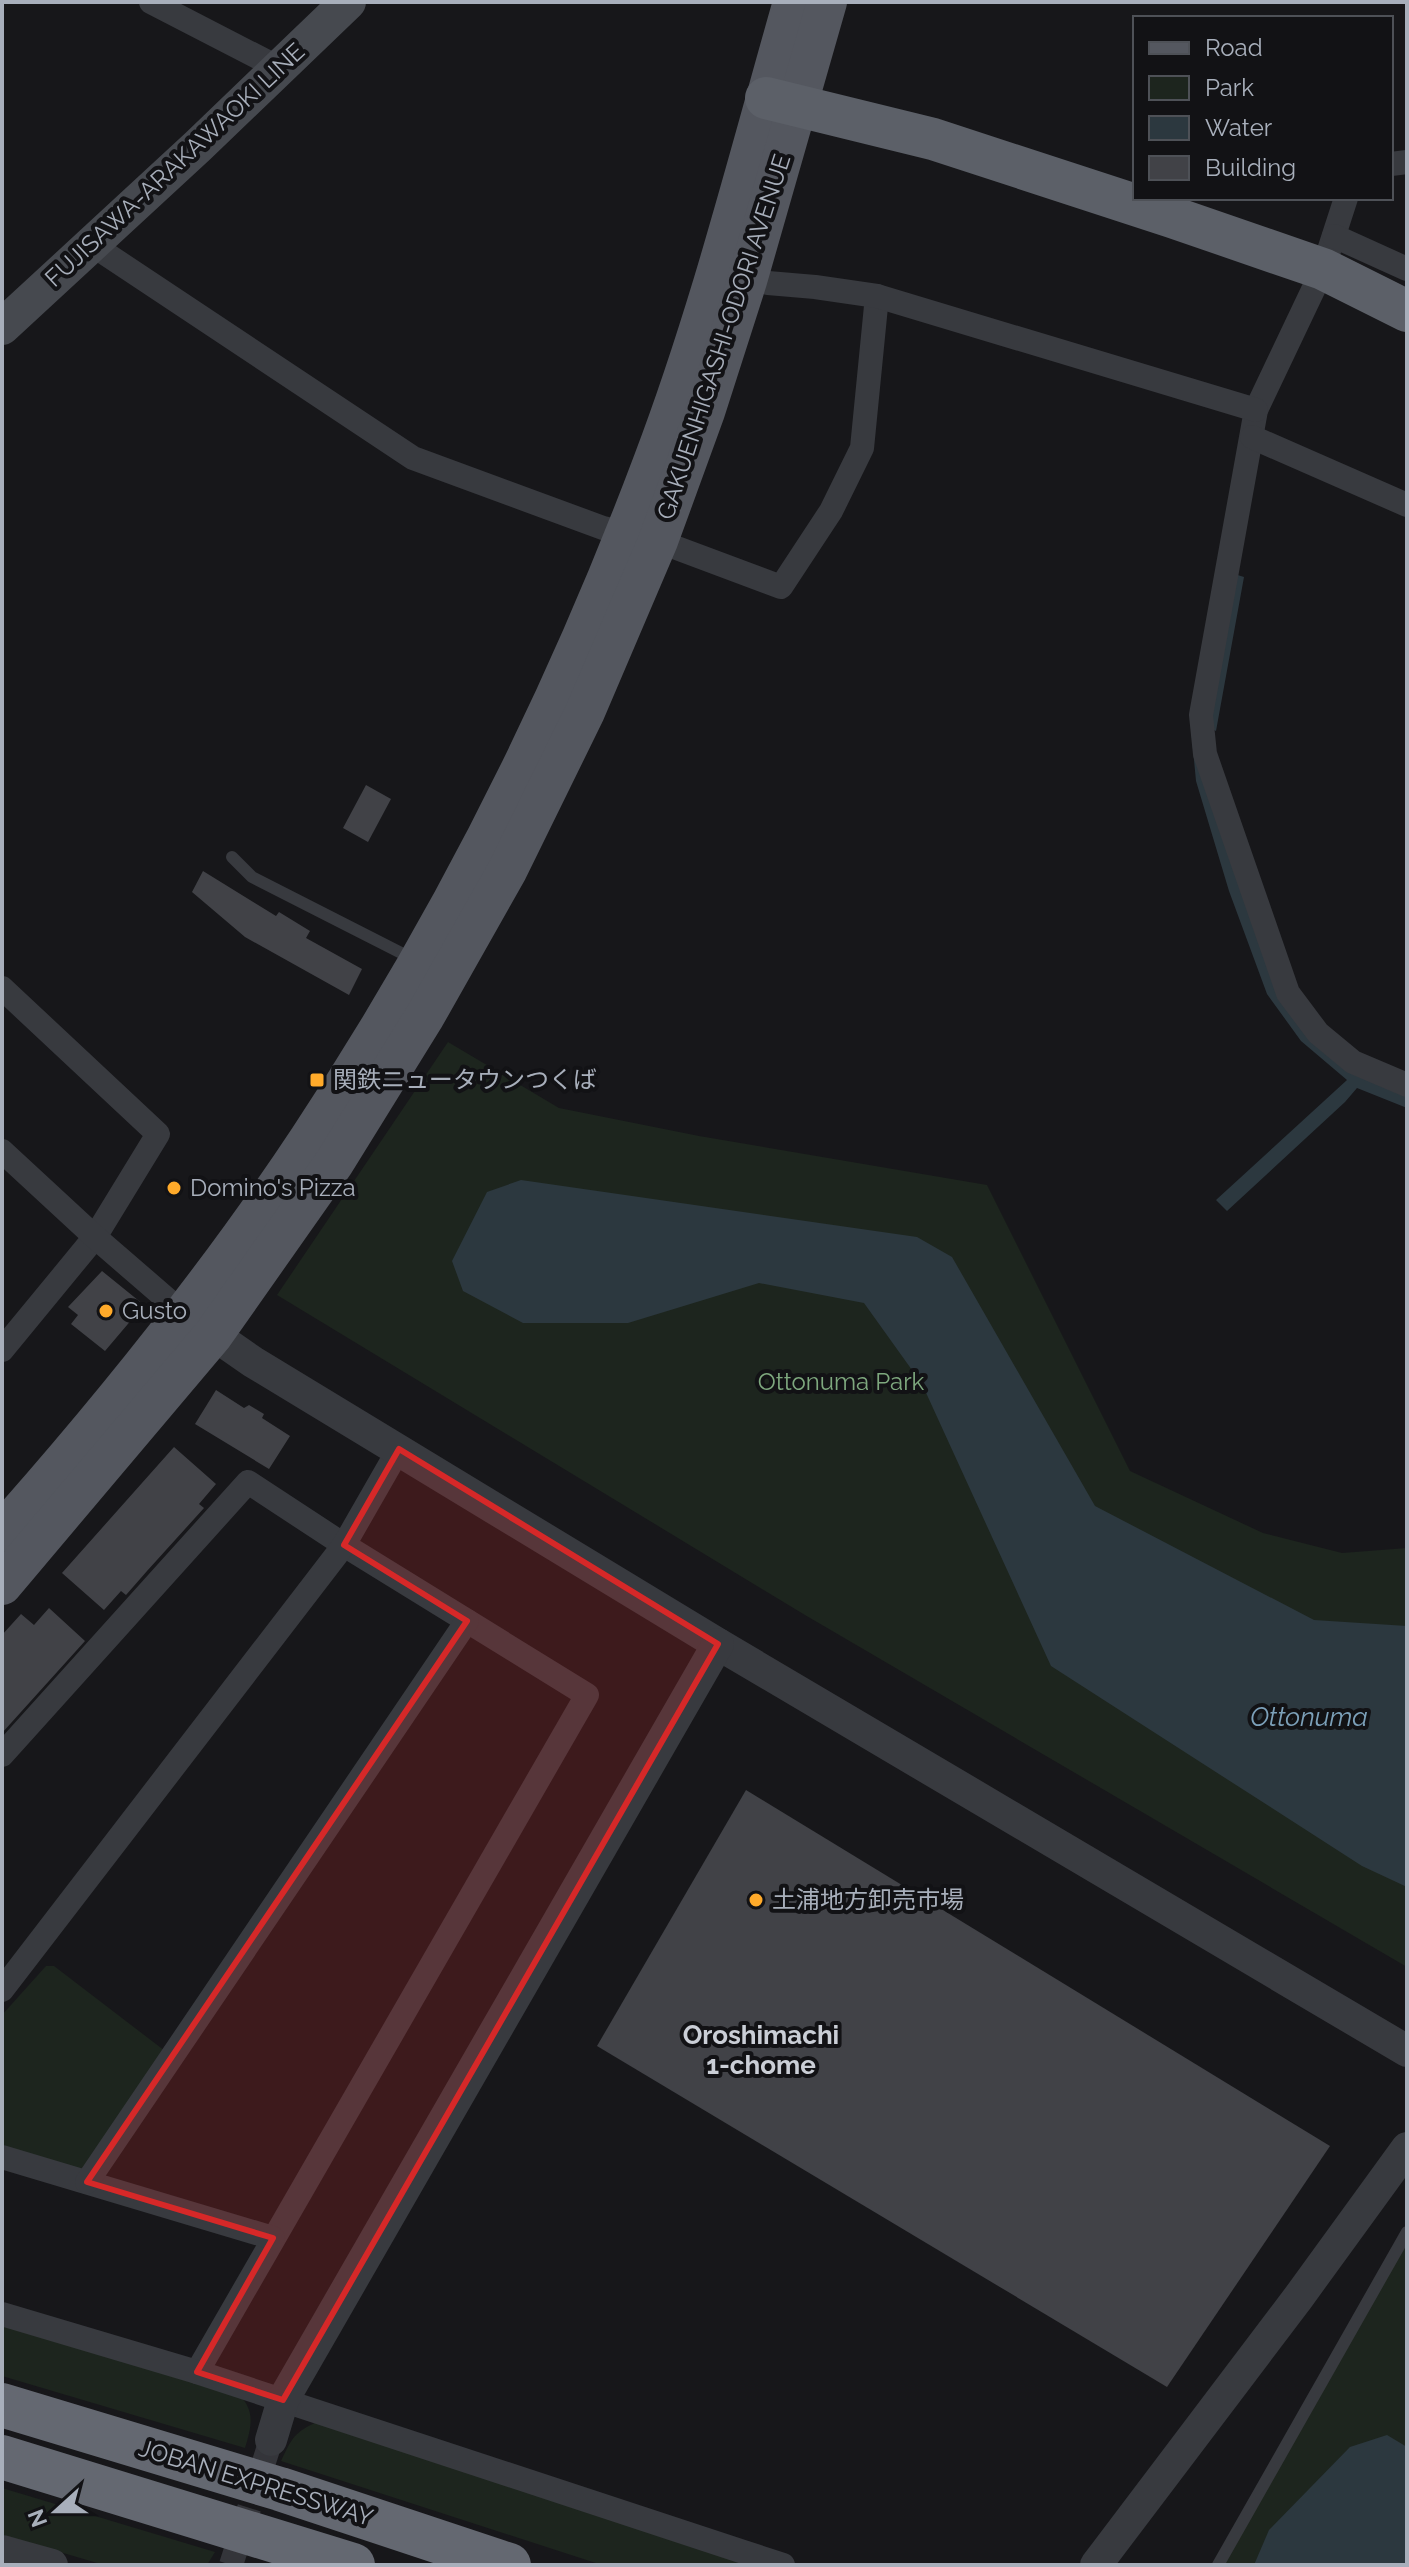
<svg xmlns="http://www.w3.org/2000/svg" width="1409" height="2567" viewBox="0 0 1409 2567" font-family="Raleway,'Noto Sans JP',sans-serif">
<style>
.green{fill:#1d251e}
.water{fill:#2c383f}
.building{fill:#414247}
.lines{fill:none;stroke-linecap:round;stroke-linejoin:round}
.minor-tunnel{stroke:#34353a;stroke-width:24;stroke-dasharray:24 12;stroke-linecap:butt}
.service{stroke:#383a3f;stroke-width:12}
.minor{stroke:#383a3f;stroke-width:24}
.tertiary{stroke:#383a3f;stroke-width:32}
.secondary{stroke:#46494f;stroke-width:36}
.primary{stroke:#54575f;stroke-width:40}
.trunk{stroke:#5c6068;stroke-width:42}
.motorway{stroke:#646871;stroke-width:44}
.marked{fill:#d62828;fill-opacity:0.2;stroke:#d62828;stroke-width:6;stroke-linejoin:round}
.poi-dot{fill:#ffaa2a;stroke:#121215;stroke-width:3}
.labels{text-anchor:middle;stroke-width:8;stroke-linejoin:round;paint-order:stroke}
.street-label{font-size:24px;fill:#a8afbb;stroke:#121215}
.poi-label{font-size:24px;fill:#a8afbb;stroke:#121215;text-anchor:start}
.park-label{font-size:24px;fill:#7ea87e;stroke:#121215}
.water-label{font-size:26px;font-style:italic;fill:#7ca0b9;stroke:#121215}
.neighbourhood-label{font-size:26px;font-weight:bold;fill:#caced6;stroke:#121215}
</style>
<rect width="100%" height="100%" fill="#17171a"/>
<!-- green -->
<g class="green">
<path d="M 448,1042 L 559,1108 L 699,1136 L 987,1185 L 1130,1471 L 1263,1533 L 1342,1553 L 1407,1548 L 1407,1967 L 805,1615 L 277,1295 Z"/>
<path d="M 46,1966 L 54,1966 L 165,2051 L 85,2175 L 2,2151 L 2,2015 Z"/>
<path d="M 1407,2225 L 1407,2565 L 1224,2565 Z"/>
<path d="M 2,2323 L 239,2395 C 256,2411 251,2428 245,2448 L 2,2376 Z"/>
<path d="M 319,2421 L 749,2565 L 602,2565 L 281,2461 C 292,2438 294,2432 319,2421 Z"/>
<path d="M 2,2488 L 215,2552 L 207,2565 L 104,2565 L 2,2535 Z"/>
</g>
<!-- water -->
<g class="water">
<path d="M 1231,573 L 1244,577 L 1216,731 L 1191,718 L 1278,987 L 1407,1093 L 1407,1108 L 1357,1088 L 1345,1102 L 1227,1211 L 1216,1200 L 1347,1080 L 1301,1041 L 1267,994 L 1229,891 L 1196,781 L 1190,718 Z"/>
<path d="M 521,1180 L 917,1237 L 952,1257 L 1095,1506 L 1314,1620 L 1407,1626 L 1407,1887 L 1362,1866 L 1051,1666 L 922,1384 L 864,1303 L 759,1283 L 628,1323 L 523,1323 L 463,1291 L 452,1261 L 487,1192 Z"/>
<path d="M 1387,2435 L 1407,2447 L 1407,2565 L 1254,2565 L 1269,2530 L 1350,2447 Z"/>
</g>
<!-- building -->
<g class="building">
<path d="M 366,785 L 391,799 L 368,842 L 343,828 Z"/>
<path d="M 203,871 L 276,916 L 279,912 L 310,931 L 306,938 L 362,969 L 349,995 L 245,937 L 192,892 Z"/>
<path d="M 102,1271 L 144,1305 L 105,1351 L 71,1324 L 78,1315 L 68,1307 Z"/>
<path d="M 216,1390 L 244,1408 L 249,1405 L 264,1414 L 262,1418 L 290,1436 L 269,1469 L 195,1424 Z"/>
<path d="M 174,1447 L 216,1484 L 199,1504 L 204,1508 L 147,1571 L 126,1595 L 121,1591 L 104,1610 L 62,1573 Z"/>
<path d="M 49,1608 L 85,1641 L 2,1733 L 2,1635 L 21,1614 L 34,1625 Z"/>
<path d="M 746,1790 L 1330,2146 L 1167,2387 L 597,2046 Z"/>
</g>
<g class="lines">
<!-- minor-tunnel -->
<path class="minor-tunnel" d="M 231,2565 L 271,2440"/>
<!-- service -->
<g class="service">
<path d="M 232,857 L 252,877 L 415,960"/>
<path d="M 1218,2565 L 1407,2232"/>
</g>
<!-- minor -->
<g class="minor">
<path d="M 151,2 L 279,68"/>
<path d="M 1391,164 L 1407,162"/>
<path d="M 1346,198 L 1323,269 L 1256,410 L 1201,715 L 1205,754 L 1288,993 L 1318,1033 L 1353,1062 L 1407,1085"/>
<path d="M 1334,236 L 1407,269"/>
<path d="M 91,244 L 413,458 L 603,528 L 658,541 L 781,587 L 831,511 L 862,448 L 877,296"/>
<path d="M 768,283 L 815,287 L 877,296 L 1256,410"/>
<path d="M 1252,437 L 1407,505"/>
<path d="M 2,988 L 158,1134 L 95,1237 L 2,1350"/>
<path d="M 2,1151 L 95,1237 L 184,1314"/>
<path d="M 2,1755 L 248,1482 L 344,1545 L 587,1695 L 197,2372"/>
<path d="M 2,1990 L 344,1545 L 399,1449"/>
<path d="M 2,2157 L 273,2238"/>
<path d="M 87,2182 L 467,1621"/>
<path d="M 2,2314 L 197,2372 L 783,2565"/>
</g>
<!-- tertiary -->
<g class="tertiary">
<path d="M 194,1321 L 253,1362 L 718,1644 L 1407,2051"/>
<path d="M 271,2440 L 283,2400 L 718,1644"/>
<path d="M 2,2551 L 52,2565"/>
<path d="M 1096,2565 L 1298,2298 L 1407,2148"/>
</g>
<!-- secondary -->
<path class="secondary" d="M 2,327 L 198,146 L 348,2"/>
<!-- primary -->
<g class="primary">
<path d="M 2,1532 C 112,1408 217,1278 309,1139 C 449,928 564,699 653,462 C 710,312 749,156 793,2"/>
<path d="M 2,1585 L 213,1335 L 334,1163 L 425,1016 L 507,871 L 585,712 L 658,541 L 705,412 L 747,281 L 827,2"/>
</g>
<!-- trunk -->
<path class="trunk" d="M 766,98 L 933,139 L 1172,217 L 1323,269 L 1407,311"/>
<!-- motorway -->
<g class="motorway">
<path d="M 2,2405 L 280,2489 L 509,2565"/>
<path d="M 2,2457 L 353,2565"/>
</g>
</g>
<!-- marked area -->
<path class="marked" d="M 399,1449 L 718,1644 L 283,2400 L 197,2372 L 273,2238 L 87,2182 L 467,1621 L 344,1545 Z"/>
<!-- markers -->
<g class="poi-dot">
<rect x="309" y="1072" width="16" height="16" rx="4"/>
<circle cx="174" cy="1188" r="8"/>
<circle cx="106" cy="1311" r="8"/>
<circle cx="756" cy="1900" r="8"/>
</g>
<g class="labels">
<!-- street labels -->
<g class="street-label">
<text transform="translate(175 165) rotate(-43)" y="8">FUJISAWA-ARAKAWAOKI LINE</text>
<text transform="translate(724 337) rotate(-72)" y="8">GAKUENHIGASHI-ODORI AVENUE</text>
<text transform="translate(256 2483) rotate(17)" y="8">JOBAN EXPRESSWAY</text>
</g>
<!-- poi labels -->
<g class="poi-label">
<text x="333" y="1088">関鉄ニュータウンつくば</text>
<text x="190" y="1196">Domino's Pizza</text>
<text x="122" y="1319">Gusto</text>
<text x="772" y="1908">土浦地方卸売市場</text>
</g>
<!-- park labels -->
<g class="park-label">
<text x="841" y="1390">Ottonuma Park</text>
</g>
<!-- water labels -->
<g class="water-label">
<text x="1309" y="1726">Ottonuma</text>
</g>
<!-- neighbourhood labels -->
<g class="neighbourhood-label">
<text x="761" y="2044">Oroshimachi<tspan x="761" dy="30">1-chome</tspan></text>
</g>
</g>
<!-- border -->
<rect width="1409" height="2567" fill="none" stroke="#a8afbb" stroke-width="8"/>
<!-- legend -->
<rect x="1133" y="16" width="260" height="184" fill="#121215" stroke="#4e5157" stroke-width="2"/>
<rect x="1149" y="42" width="40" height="12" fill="#54575f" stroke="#4e5157" stroke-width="2"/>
<text x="1205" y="56" font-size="24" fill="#a8afbb">Road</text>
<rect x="1149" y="76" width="40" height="24" fill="#1d251e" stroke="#4e5157" stroke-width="2"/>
<text x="1205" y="96" font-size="24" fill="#a8afbb">Park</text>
<rect x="1149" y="116" width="40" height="24" fill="#2c383f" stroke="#4e5157" stroke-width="2"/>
<text x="1205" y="136" font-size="24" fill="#a8afbb">Water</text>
<rect x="1149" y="156" width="40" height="24" fill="#414247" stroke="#4e5157" stroke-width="2"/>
<text x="1205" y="176" font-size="24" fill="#a8afbb">Building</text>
<!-- north arrow -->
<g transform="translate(56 2511) rotate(249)" stroke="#121215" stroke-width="6" paint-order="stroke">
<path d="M0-6L14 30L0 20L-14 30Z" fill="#a8afbb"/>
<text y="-12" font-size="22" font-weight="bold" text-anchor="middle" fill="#a8afbb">N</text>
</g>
</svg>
